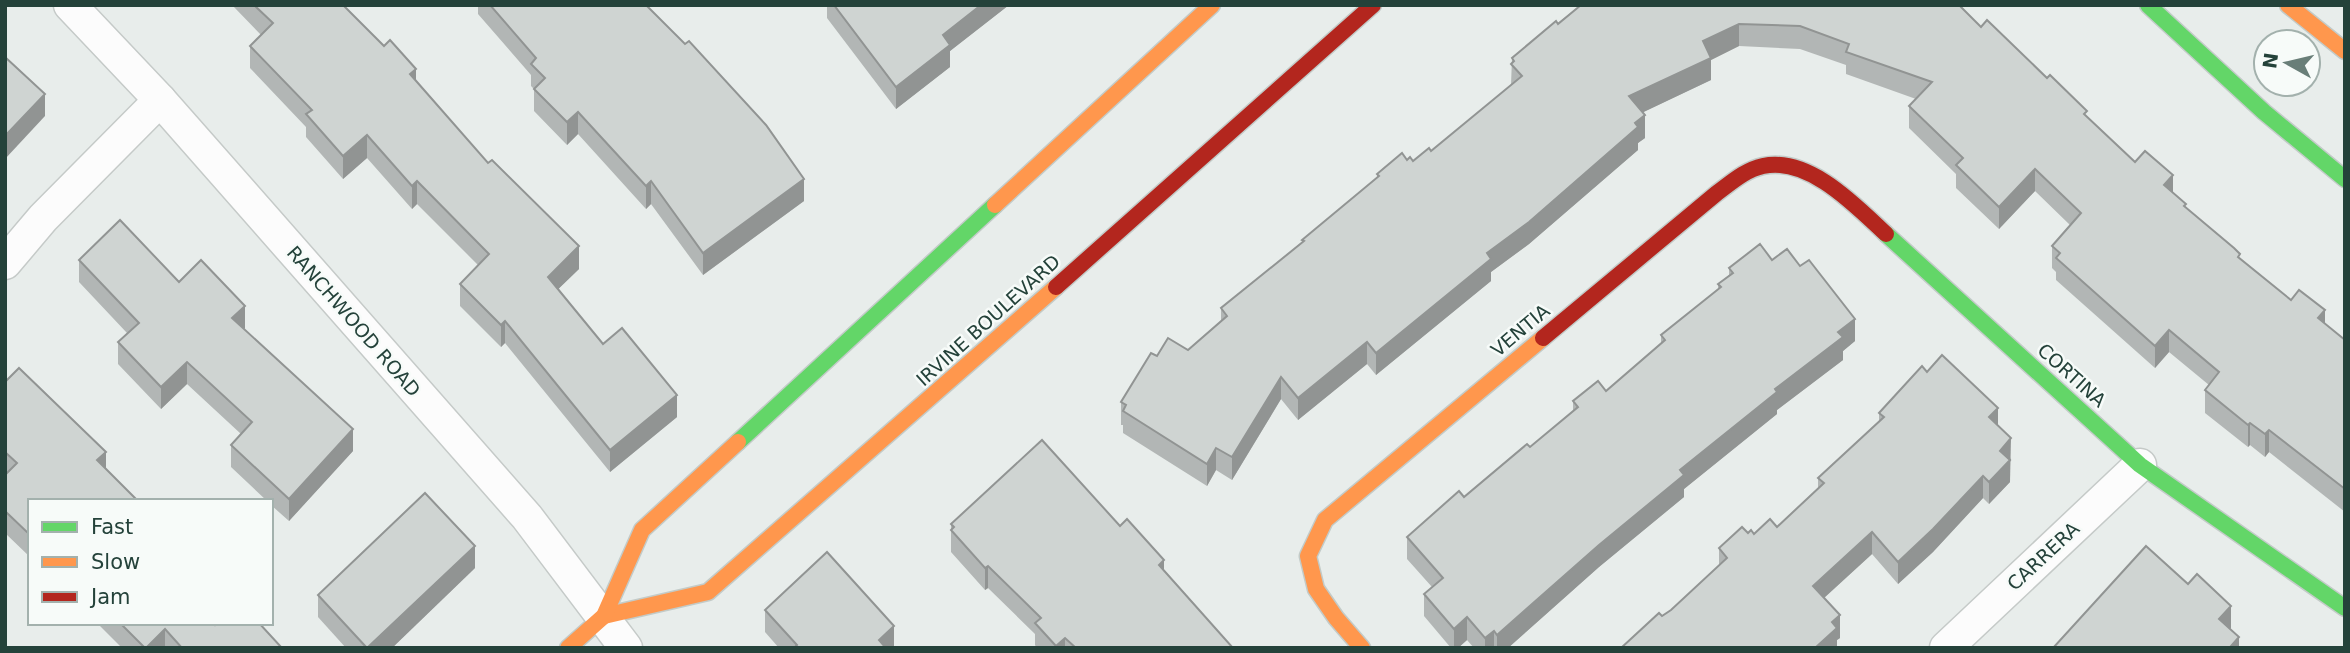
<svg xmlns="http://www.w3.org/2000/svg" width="2350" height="653" viewBox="0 0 2350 653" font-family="'DejaVu Sans',sans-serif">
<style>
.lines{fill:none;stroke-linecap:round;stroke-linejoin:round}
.street-casing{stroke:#c5cac8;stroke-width:35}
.fast-casing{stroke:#c3cbc8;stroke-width:19}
.slow-casing{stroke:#c3cbc8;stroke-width:19}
.jam-casing{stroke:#c3cbc8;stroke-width:19}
.street{stroke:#fcfcfc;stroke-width:32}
.fast{stroke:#63d668;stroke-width:16}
.slow{stroke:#ff974d;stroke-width:16}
.jam{stroke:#b3261e;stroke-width:16}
.wall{fill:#b2b6b5}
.shaded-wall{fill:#919493}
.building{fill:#cfd4d2;stroke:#919493;stroke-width:2}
.labels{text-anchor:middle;stroke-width:5;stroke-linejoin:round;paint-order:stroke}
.street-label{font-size:19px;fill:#24423a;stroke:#f7fbf9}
</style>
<rect width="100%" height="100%" fill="#e8edeb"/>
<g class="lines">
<!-- street casing -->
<g class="street-casing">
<g id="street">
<path d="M 70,5 L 160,100 L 527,517 L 626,648"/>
<path d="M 5,263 L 43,218 L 160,100"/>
<path d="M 1946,648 L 2140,465"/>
</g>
</g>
<!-- fast casing -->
<g class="fast-casing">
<g id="fast">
<path d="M 2148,5 L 2264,112 L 2345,179"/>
<path d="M 1886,234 L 2140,465 L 2345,608"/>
<path d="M 738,442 L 995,205"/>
</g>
</g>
<!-- slow casing -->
<g class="slow-casing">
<g id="slow">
<path d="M 2288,5 L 2345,51"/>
<path d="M 995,205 L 1212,5"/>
<path d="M 604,616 L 708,592 L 1056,287"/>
<path d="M 568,648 L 604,616 L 642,530 L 738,442"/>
<path d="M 1362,648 L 1336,618 L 1316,589 L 1308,556 L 1325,520 L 1543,338"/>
</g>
</g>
<!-- jam casing -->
<g class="jam-casing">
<g id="jam">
<path d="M 1056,287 L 1373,5"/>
<path d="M 1543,338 L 1717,193 C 1732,182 1745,170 1763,166 C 1809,156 1856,206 1886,234"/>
</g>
</g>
<!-- street -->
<use href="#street" class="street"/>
<!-- fast -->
<use href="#fast" class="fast"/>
<!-- slow -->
<use href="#slow" class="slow"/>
<!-- jam -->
<use href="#jam" class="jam"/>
</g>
<!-- wall -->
<g class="wall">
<path d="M 232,5 L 343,5 L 416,81 L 579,269 L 558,289 L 603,344 L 677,417 L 610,472 L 505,343 L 501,347 L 460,306 L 460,284 L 478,265 L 417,204 L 412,209 L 367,158 L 343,179 L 306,137 L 306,127 L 250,68 L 250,46 L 261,35 Z"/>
<path d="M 478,5 L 646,5 L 804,201 L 703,275 L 651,204 L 646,209 L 578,134 L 567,145 L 534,111 L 534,89 L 531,86 L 531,75 L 478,14 Z"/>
<path d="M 827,5 L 1009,5 L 950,51 L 950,67 L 896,109 L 827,18 Z"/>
<path d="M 1581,5 L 1981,27 L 2087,117 L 2135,162 L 2173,193 L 2186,207 L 2240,259 L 2291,300 L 2325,324 L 2345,340 L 2345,512 L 2269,452 L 2265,457 L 2250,445 L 2248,447 L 2205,413 L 2205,390 L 2209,385 L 2169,352 L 2155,368 L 2056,280 L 2056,272 L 2052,268 L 2052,246 L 2070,225 L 2035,191 L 1999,229 L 1956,188 L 1956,174 L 1909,128 L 1909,106 L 1916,99 L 1846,74 L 1846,65 L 1800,49 L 1739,46 L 1711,60 L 1711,80 L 1643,112 L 1645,138 L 1638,143 L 1638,150 L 1529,244 L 1491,272 L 1491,281 L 1376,375 L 1367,364 L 1298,420 L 1281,399 L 1232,480 L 1216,470 L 1207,486 L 1123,433 L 1123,425 L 1121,425 L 1121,402 L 1157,356 L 1188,350 L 1221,321 L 1221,308 L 1302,242 L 1302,240 L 1377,178 L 1377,174 L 1407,160 L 1413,161 L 1431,151 L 1511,85 L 1512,58 Z"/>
<path d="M 79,260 L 179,282 L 245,328 L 244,329 L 353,451 L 289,521 L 271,505 L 271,501 L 267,501 L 231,467 L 231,445 L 241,434 L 187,384 L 161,409 L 118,364 L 118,342 L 127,333 L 79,282 Z"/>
<path d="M 1772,260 L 1855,341 L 1843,351 L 1843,360 L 1777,410 L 1777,414 L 1684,489 L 1684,497 L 1599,567 L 1508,648 L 1474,648 L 1467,640 L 1458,648 L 1451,648 L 1424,616 L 1424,594 L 1432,587 L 1407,559 L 1407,537 L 1464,497 L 1530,447 L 1573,411 L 1573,401 L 1606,391 L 1661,344 L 1661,335 L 1718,289 L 1718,284 L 1729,275 L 1729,268 Z"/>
<path d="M 1927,372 L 1998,425 L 2011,460 L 2010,462 L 2010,482 L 1989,504 L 1983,498 L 1933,552 L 1898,584 L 1872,554 L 1824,598 L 1840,638 L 1837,640 L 1837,648 L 1662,616 L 1671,610 L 1719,566 L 1719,548 L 1748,533 L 1754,534 L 1777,527 L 1818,489 L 1818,478 L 1879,422 L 1879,413 Z"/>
<path d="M 5,382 L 106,469 L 30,501 L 30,557 L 5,533 Z"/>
<path d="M 951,524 L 1120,526 L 1164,570 L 1233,648 L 1037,648 L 1035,645 L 1035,634 L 988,588 L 985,590 L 951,552 Z"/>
<path d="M 475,568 L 392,648 L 346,648 L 318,617 L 318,595 Z"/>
<path d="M 765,610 L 894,648 L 779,648 L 765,632 Z"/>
<path d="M 97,623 L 213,623 L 215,625 L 282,648 L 122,648 Z"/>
</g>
<!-- shaded-wall -->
<g class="shaded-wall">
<path d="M 981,5 L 1009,5 L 950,51 L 950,67 L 896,109 L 896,87 L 943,35 Z"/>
<path d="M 1739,24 L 1739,46 L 1711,60 L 1711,80 L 1629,119 L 1629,96 L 1703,41 Z"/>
<path d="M 416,69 L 416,91 L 410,74 Z"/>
<path d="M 45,94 L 45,116 L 5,159 L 5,136 Z"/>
<path d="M 578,112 L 578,134 L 567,145 L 567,122 Z"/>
<path d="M 1645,115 L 1645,138 L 1638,143 L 1638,150 L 1529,244 L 1491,272 L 1491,281 L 1376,375 L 1376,353 L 1487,253 Z"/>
<path d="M 367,135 L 367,158 L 343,179 L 343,156 Z"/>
<path d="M 2035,169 L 2035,191 L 1999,229 L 1999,207 Z"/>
<path d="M 2173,175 L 2173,197 L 2164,185 Z"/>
<path d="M 804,179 L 804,201 L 703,275 L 703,253 Z"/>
<path d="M 417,181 L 417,204 L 412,209 L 412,186 Z"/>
<path d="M 651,181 L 651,204 L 646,209 L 646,186 Z"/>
<path d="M 579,246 L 579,269 L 548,299 L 548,277 Z"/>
<path d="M 245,306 L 245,328 L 232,341 L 232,318 Z"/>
<path d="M 2325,310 L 2325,332 L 2318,318 Z"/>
<path d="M 1855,319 L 1855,341 L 1843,351 L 1843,360 L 1777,410 L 1777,414 L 1684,489 L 1684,497 L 1599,567 L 1508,648 L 1497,648 L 1497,635 L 1680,470 L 1775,389 L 1838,332 Z"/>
<path d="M 505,321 L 505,343 L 501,347 L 501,325 Z"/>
<path d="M 2169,330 L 2169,352 L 2155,368 L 2155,346 Z"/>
<path d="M 1367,342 L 1367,364 L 1298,420 L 1298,398 Z"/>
<path d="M 187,362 L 187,384 L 161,409 L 161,387 Z"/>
<path d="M 1281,377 L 1281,399 L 1232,480 L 1232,457 Z"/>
<path d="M 677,395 L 677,417 L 610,472 L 610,450 Z"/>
<path d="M 1998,408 L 1998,430 L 1989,417 Z"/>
<path d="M 2250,423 L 2250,445 L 2248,447 L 2248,425 Z"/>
<path d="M 353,429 L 353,451 L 289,521 L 289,499 Z"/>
<path d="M 2269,430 L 2269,452 L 2265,457 L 2265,434 Z"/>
<path d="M 2011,438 L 2010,482 L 1989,504 L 1989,482 L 2000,451 Z"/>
<path d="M 1216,448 L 1216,470 L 1207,486 L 1207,464 Z"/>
<path d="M 106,452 L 106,474 L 97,460 Z"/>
<path d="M 1983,476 L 1983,498 L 1933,552 L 1898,584 L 1898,562 Z"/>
<path d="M 1872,532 L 1872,554 L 1813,608 L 1813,586 Z"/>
<path d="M 475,546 L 475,568 L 392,648 L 368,648 Z"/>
<path d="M 1164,560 L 1164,582 L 1159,565 Z"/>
<path d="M 988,566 L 988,588 L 985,590 L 985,568 Z"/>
<path d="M 2231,606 L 2231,628 L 2219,641 L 2219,619 Z"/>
<path d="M 1840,615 L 1840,638 L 1837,640 L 1837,648 L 1815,648 L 1832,622 Z"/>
<path d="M 1467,617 L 1467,640 L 1458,648 L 1454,648 L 1454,629 Z"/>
<path d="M 894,626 L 894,648 L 879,648 L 879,640 Z"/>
<path d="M 165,629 L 165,648 L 146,648 Z"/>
<path d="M 1494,631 L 1494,648 L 1485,648 L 1485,638 Z"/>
<path d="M 2239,637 L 2239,648 L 2231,648 L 2231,646 Z"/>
<path d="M 1065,638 L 1065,648 L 1056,648 L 1056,646 Z"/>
</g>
<!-- building -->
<g class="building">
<path d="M 254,5 L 343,5 L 384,46 L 390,40 L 416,69 L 410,74 L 488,163 L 492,160 L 579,246 L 548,277 L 603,344 L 622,328 L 677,395 L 610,450 L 505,321 L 501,325 L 460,284 L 489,254 L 417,181 L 412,186 L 367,135 L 343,156 L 306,114 L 312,110 L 250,46 L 273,23 Z"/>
<path d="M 490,5 L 646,5 L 685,44 L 689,41 L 766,125 L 804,179 L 703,253 L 651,181 L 646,186 L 578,112 L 567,122 L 534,89 L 545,78 L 531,64 L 536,58 Z"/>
<path d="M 834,5 L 981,5 L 943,35 L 950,45 L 896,87 Z"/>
<path d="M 1581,5 L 1959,5 L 1981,27 L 1987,20 L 2047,78 L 2050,75 L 2087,111 L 2084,114 L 2135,162 L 2145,151 L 2173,175 L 2164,185 L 2186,204 L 2184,206 L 2234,248 L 2240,254 L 2238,257 L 2291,300 L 2299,290 L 2325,310 L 2318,318 L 2345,340 L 2345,489 L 2269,430 L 2265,434 L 2250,423 L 2248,425 L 2205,390 L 2219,372 L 2169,330 L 2155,346 L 2056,258 L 2060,253 L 2052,246 L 2081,213 L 2035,169 L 1999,207 L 1956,165 L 1963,158 L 1909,106 L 1932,82 L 1846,52 L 1849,44 L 1800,26 L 1739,24 L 1703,41 L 1711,58 L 1629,96 L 1645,115 L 1635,123 L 1638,127 L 1529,222 L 1487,253 L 1491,259 L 1376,353 L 1367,342 L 1298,398 L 1281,377 L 1232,457 L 1216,448 L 1207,464 L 1123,411 L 1126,405 L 1121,402 L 1151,353 L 1157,356 L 1168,338 L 1188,350 L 1227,316 L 1221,308 L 1304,241 L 1302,240 L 1379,176 L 1377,174 L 1402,153 L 1407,160 L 1410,157 L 1413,161 L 1429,148 L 1431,151 L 1522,76 L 1511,64 L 1514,61 L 1512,58 L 1556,21 L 1558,24 Z"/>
<path d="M 5,57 L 45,94 L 5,136 Z"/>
<path d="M 120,220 L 179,282 L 201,260 L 245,306 L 232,318 L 353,429 L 289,499 L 231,445 L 252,422 L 187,362 L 161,387 L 118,342 L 139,323 L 79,260 Z"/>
<path d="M 1760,244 L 1772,260 L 1787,249 L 1800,266 L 1809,260 L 1855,319 L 1838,332 L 1843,337 L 1775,389 L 1777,392 L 1680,470 L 1684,475 L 1599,545 L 1497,635 L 1494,631 L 1485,638 L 1467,617 L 1454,629 L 1424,594 L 1443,578 L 1407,537 L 1459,491 L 1464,497 L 1527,444 L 1530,447 L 1578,407 L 1573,401 L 1598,381 L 1606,391 L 1665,340 L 1661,335 L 1721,287 L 1718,284 L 1733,273 L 1729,268 Z"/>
<path d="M 1942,355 L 1998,408 L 1989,417 L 2011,438 L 2000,451 L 2010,460 L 1989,482 L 1983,476 L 1933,529 L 1898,562 L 1872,532 L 1813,586 L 1840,615 L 1832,622 L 1837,628 L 1815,648 L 1621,648 L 1659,613 L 1662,616 L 1671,610 L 1727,558 L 1719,548 L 1742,527 L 1748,533 L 1751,530 L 1754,534 L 1770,519 L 1777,527 L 1824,483 L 1818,478 L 1884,417 L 1879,413 L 1922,366 L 1927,372 Z"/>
<path d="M 19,368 L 106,452 L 97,460 L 138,501 L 30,501 L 30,535 L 5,511 L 5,475 L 17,463 L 5,452 L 5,382 Z"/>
<path d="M 1042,440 L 1120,526 L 1127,519 L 1164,560 L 1159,565 L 1233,648 L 1076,648 L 1065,638 L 1056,646 L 1035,623 L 1041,618 L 988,566 L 985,568 L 951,530 L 954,527 L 951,524 Z"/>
<path d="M 425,493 L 475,546 L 367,648 L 318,595 Z"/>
<path d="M 2146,546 L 2188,584 L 2197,574 L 2231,606 L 2219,619 L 2239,637 L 2231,646 L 2234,648 L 2053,648 Z"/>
<path d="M 827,552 L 894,626 L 879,640 L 886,648 L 794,648 L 797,645 L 765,610 Z"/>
<path d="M 120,623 L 213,623 L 215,625 L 217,623 L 259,623 L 282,648 L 182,648 L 165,629 L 146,648 L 145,648 Z"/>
</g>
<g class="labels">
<!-- street labels -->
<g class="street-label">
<text transform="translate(988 320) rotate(-42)" y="7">IRVINE BOULEVARD</text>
<text transform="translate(354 321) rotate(49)" y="7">RANCHWOOD ROAD</text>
<text transform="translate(1520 330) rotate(-40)" y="7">VENTIA</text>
<text transform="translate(2072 375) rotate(42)" y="7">CORTINA</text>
<text transform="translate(2043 556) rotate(-43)" y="7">CARRERA</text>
</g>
</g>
<!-- border -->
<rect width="2350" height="653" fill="none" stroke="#24423a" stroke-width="14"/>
<!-- legend -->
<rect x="28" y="499" width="245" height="126" fill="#f7fbf9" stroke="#a3b1ad" stroke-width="2"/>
<rect x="42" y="522" width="35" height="10" fill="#63d668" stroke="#a3b1ad" stroke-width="2"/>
<text x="91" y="534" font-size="21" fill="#24423a">Fast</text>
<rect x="42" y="557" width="35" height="10" fill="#ff974d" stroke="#a3b1ad" stroke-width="2"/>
<text x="91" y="569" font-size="21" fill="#24423a">Slow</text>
<rect x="42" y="592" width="35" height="10" fill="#b3261e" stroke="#a3b1ad" stroke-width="2"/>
<text x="91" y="604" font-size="21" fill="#24423a">Jam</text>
<!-- north arrow -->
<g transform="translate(2287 63) rotate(278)"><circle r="33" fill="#f7fbf9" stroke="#a3b1ad" stroke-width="2"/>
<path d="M0-5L12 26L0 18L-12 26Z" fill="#697e78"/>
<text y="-10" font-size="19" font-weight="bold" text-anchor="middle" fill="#24423a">N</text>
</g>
</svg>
